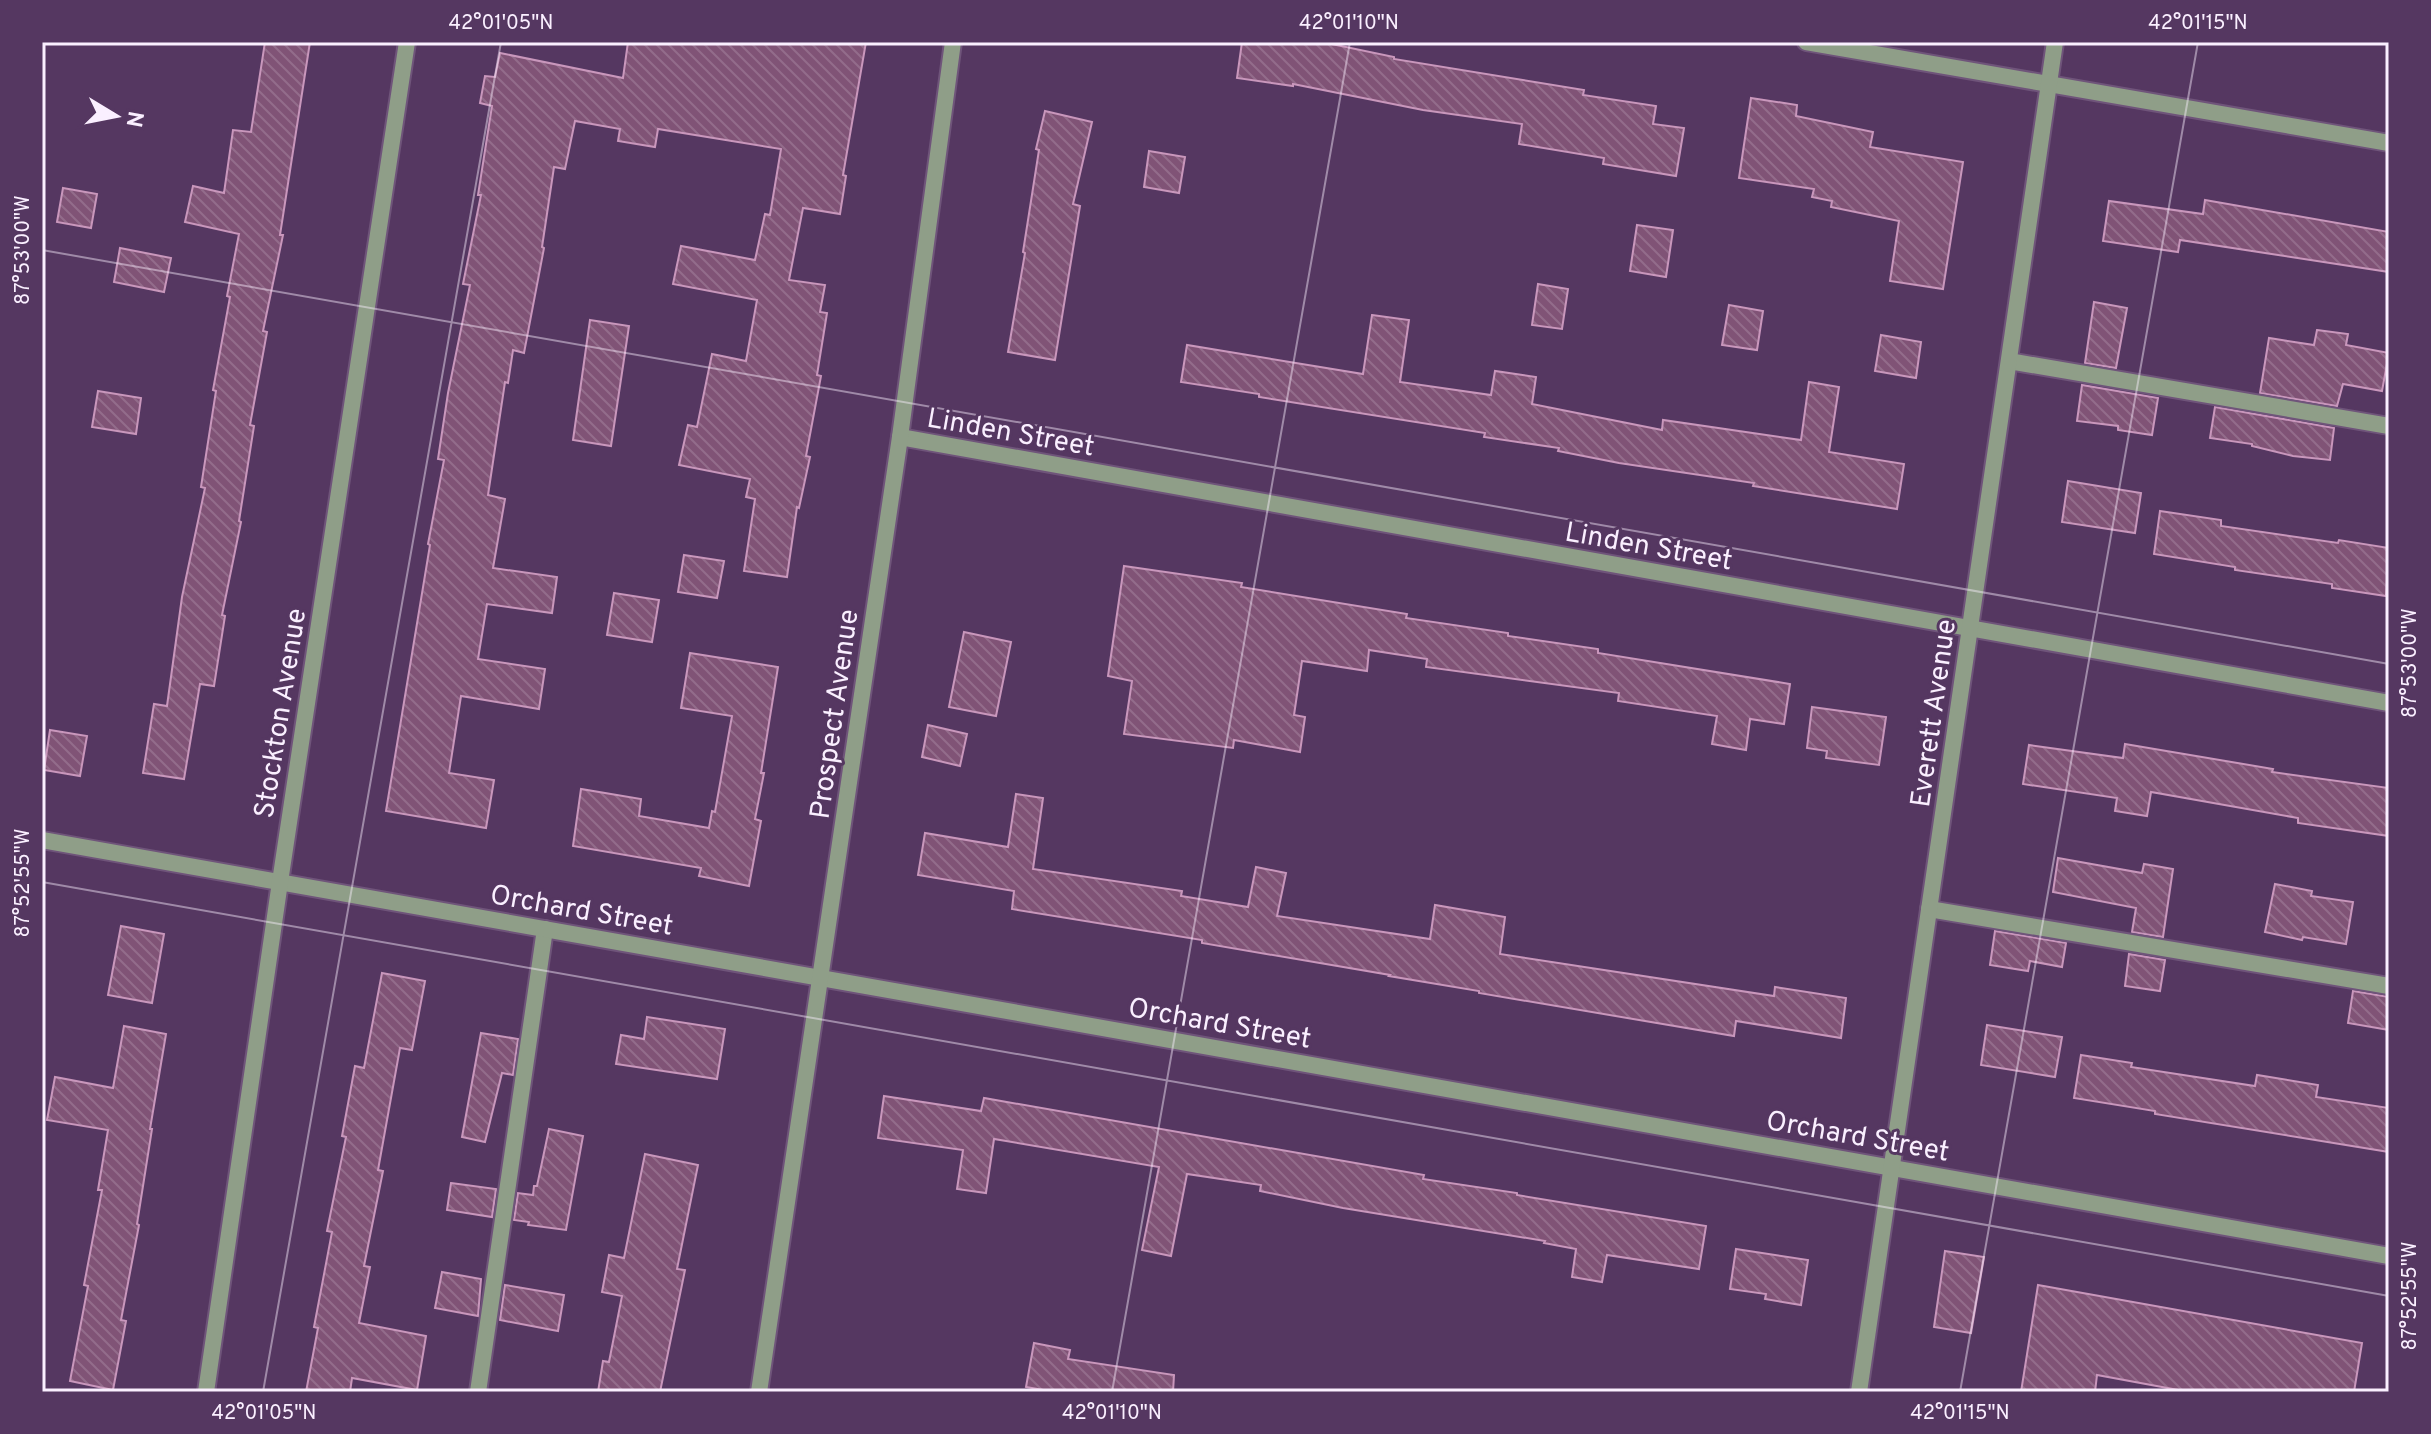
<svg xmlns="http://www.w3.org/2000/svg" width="2431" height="1434" viewBox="0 0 2431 1434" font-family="Overpass,sans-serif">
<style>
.building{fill:url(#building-back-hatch);stroke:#c997bc;stroke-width:2}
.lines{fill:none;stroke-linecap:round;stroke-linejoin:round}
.lane-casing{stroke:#6f547a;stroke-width:20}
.street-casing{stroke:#6f547a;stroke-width:20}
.lane{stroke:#8f9e88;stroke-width:16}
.street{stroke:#8f9e88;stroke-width:16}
.ticks{fill:none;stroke:#faefff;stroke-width:2;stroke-opacity:0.45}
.labels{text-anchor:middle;stroke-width:6;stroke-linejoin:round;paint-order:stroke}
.street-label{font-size:28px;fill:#faefff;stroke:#553761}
.neatline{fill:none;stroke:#faefff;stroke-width:3}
.ticks-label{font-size:20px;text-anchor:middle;fill:#faefff}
</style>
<defs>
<pattern id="building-back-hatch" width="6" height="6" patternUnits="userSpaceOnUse" patternTransform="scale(2)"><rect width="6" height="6" fill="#805376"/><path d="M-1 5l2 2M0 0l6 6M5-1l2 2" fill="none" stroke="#936c8b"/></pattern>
</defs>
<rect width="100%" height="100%" fill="#553761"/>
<!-- building -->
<g class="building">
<path d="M 265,42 L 310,42 L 280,235 L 283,235 L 263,331 L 267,332 L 250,425 L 254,426 L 239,521 L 241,522 L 222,615 L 225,616 L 214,686 L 200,684 L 184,779 L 143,773 L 154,704 L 167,706 L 182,597 L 205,488 L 201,487 L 216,391 L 213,390 L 230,297 L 227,296 L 239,234 L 185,222 L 193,186 L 224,193 L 233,130 L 251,132 Z"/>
<path d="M 628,42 L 866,42 L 843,175 L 846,176 L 840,214 L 803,208 L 789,280 L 825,285 L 820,312 L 827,313 L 817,375 L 821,376 L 806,456 L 810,457 L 799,508 L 797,507 L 787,577 L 744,571 L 755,499 L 746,497 L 750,479 L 679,465 L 688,425 L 697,427 L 712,354 L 746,361 L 757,300 L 673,284 L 681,246 L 755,260 L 765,214 L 770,215 L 781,149 L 658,129 L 655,147 L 618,141 L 620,129 L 575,121 L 565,169 L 554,167 L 542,247 L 544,248 L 524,353 L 513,350 L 508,383 L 505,382 L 488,495 L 505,499 L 493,568 L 557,577 L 552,613 L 487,604 L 478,659 L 545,669 L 539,709 L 461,696 L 449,773 L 494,780 L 486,828 L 386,811 L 430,545 L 428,544 L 444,460 L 438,459 L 448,393 L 470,285 L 463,284 L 481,195 L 478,195 L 492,106 L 480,103 L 485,76 L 495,77 L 500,53 L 623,78 Z"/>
<path d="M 1242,42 L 1322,42 L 1394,57 L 1394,59 L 1584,90 L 1583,95 L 1656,106 L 1653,124 L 1684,128 L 1676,176 L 1603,164 L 1604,158 L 1519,144 L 1522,124 L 1423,110 L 1293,84 L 1293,86 L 1237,78 Z"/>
<path d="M 1751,98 L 1797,105 L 1796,116 L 1873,132 L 1870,147 L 1963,162 L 1943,289 L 1890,281 L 1899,221 L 1831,207 L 1832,201 L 1812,197 L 1814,189 L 1739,178 Z"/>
<path d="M 1045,111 L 1092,122 L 1073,204 L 1080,206 L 1055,360 L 1008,352 L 1025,253 L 1023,252 L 1039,150 L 1036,149 Z"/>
<path d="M 1149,151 L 1185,157 L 1179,193 L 1144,187 Z"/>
<path d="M 63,188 L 97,194 L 91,228 L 57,222 Z"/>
<path d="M 2205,200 L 2389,232 L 2389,272 L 2180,240 L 2178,252 L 2103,241 L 2109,201 L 2203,214 Z"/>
<path d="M 1637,225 L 1673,230 L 1666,277 L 1630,271 Z"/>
<path d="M 120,248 L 171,258 L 164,292 L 114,282 Z"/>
<path d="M 1538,284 L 1568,289 L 1562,329 L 1532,325 Z"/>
<path d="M 2094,302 L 2127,308 L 2116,368 L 2085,363 Z"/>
<path d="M 1729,305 L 1763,311 L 1757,350 L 1722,345 Z"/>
<path d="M 1372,315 L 1409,320 L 1400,382 L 1491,395 L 1495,371 L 1536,377 L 1532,404 L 1662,430 L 1663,420 L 1801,440 L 1809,382 L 1839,387 L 1829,452 L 1904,464 L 1897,509 L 1753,486 L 1754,483 L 1619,463 L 1558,451 L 1559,448 L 1484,437 L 1485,433 L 1259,397 L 1259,394 L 1181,382 L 1187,345 L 1363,374 Z"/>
<path d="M 590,320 L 629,326 L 611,446 L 573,440 Z"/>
<path d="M 2317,330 L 2348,334 L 2346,345 L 2389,353 L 2382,391 L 2343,384 L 2337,406 L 2260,393 L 2269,338 L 2314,345 Z"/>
<path d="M 1881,335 L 1921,342 L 1916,378 L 1875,371 Z"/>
<path d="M 2082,385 L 2158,398 L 2152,435 L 2118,430 L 2118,426 L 2077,421 Z"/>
<path d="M 98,391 L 141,398 L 136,434 L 92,427 Z"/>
<path d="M 2215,407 L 2334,428 L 2330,460 L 2293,456 L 2252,446 L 2252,444 L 2210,438 Z"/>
<path d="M 2068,481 L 2141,493 L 2135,533 L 2062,522 Z"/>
<path d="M 2160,511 L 2221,520 L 2221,526 L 2338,543 L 2339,540 L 2389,548 L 2386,596 L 2332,588 L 2332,584 L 2235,570 L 2235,567 L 2154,554 Z"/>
<path d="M 684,555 L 724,561 L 717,598 L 678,592 Z"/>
<path d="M 1124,566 L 1242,583 L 1241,587 L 1407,614 L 1406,618 L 1508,633 L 1508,636 L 1598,649 L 1598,653 L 1790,684 L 1784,724 L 1750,719 L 1746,750 L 1712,744 L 1717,716 L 1618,701 L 1619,693 L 1426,667 L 1427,659 L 1369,650 L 1367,671 L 1302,661 L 1294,715 L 1305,717 L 1300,752 L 1234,740 L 1233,748 L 1124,734 L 1132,681 L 1108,676 Z"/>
<path d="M 614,593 L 659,600 L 652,642 L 607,635 Z"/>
<path d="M 964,632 L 1011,642 L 996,716 L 949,707 Z"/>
<path d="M 690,653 L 778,667 L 761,773 L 764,773 L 755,819 L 761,821 L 749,886 L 699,876 L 701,868 L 573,846 L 581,789 L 641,799 L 639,816 L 709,828 L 712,811 L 715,812 L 732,716 L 681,708 Z"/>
<path d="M 1812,707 L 1886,717 L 1879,765 L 1826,758 L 1827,751 L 1807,748 Z"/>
<path d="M 928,725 L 967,734 L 960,766 L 922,757 Z"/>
<path d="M 50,730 L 87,736 L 80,776 L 44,770 Z"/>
<path d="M 2125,744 L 2273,769 L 2272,772 L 2389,788 L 2389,836 L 2298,823 L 2298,818 L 2151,792 L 2147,816 L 2115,811 L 2117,798 L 2023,784 L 2029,745 L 2123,758 Z"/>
<path d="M 1016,794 L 1043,798 L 1033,869 L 1182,891 L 1181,896 L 1248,907 L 1256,867 L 1286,873 L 1277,916 L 1430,939 L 1435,905 L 1505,917 L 1500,954 L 1774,996 L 1775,987 L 1846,998 L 1841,1038 L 1736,1021 L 1734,1036 L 1479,993 L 1479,991 L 1389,976 L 1390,975 L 1202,943 L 1202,940 L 1012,909 L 1014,891 L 918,875 L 925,833 L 1008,847 Z"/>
<path d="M 2058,858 L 2142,873 L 2144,864 L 2173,869 L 2163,937 L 2132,932 L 2136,908 L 2053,892 Z"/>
<path d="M 2275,884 L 2312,891 L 2311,896 L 2353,902 L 2346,944 L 2303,937 L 2302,940 L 2265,932 Z"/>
<path d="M 121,926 L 164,934 L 152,1003 L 108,995 Z"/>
<path d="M 1995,931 L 2066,943 L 2062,967 L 2030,961 L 2028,971 L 1990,965 Z"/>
<path d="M 2129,954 L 2165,960 L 2160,991 L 2125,986 Z"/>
<path d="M 382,973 L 425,981 L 412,1050 L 400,1048 L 378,1170 L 383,1171 L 364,1266 L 370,1267 L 359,1323 L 426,1336 L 417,1390 L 352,1378 L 350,1392 L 306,1392 L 318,1328 L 314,1327 L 332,1232 L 327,1231 L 346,1137 L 342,1136 L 355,1066 L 364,1068 Z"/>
<path d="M 2353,991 L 2389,997 L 2389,1030 L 2348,1023 Z"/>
<path d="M 647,1017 L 725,1029 L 717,1079 L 616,1064 L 621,1035 L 644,1039 Z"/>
<path d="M 1987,1025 L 2062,1037 L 2055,1077 L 1981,1065 Z"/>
<path d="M 124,1026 L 166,1034 L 150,1129 L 152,1129 L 137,1224 L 139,1225 L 121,1320 L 126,1321 L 113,1390 L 70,1381 L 88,1286 L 84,1285 L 102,1190 L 98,1190 L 108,1130 L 47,1120 L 55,1077 L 113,1088 Z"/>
<path d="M 481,1033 L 518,1039 L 513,1075 L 502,1073 L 485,1142 L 462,1137 Z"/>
<path d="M 2081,1055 L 2132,1063 L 2131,1067 L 2255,1086 L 2257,1075 L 2318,1085 L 2316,1097 L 2389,1108 L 2389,1152 L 2155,1114 L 2155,1111 L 2074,1098 Z"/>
<path d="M 884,1096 L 981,1111 L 984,1098 L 1424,1175 L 1423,1179 L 1517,1193 L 1517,1195 L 1706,1226 L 1699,1269 L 1607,1255 L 1602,1282 L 1572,1277 L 1576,1249 L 1544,1243 L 1545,1241 L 1343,1208 L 1260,1191 L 1261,1185 L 1187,1174 L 1171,1256 L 1142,1250 L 1159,1167 L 994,1139 L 986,1193 L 957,1189 L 963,1150 L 878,1138 Z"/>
<path d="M 549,1129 L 583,1136 L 566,1230 L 528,1225 L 529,1222 L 514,1220 L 518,1193 L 533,1195 L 534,1186 L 537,1186 Z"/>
<path d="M 645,1154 L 698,1165 L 677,1269 L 685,1270 L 660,1392 L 598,1392 L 603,1361 L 609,1362 L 622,1296 L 602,1292 L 609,1255 L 624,1258 Z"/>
<path d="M 451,1183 L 496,1189 L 492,1217 L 447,1210 Z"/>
<path d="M 1736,1249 L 1808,1260 L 1801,1305 L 1765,1299 L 1766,1294 L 1730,1289 Z"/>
<path d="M 1945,1251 L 1984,1257 L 1971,1333 L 1934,1327 Z"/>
<path d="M 442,1272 L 481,1279 L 478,1316 L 435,1308 Z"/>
<path d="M 505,1285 L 564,1295 L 558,1331 L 500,1320 Z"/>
<path d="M 2038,1285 L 2362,1343 L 2354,1392 L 2189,1392 L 2097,1375 L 2095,1392 L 2021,1392 Z"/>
<path d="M 1034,1343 L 1070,1350 L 1068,1359 L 1174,1375 L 1173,1392 L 1055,1392 L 1026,1387 Z"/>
</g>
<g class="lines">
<!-- lane casing -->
<g class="lane-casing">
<g id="lane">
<path d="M 2009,361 L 2389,426"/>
<path d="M 1929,909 L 2389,986"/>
<path d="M 478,1392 L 545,929"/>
</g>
</g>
<!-- street casing -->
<g class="street-casing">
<g id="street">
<path d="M 1806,42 L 2389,143"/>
<path d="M 900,437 L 2389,703"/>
<path d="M 42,840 L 2389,1256"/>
<path d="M 206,1392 L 280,882 L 407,42"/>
<path d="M 759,1392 L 900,437 L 953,42"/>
<path d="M 1859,1392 L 2055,42"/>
</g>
</g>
<!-- lane -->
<use href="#lane" class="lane"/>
<!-- street -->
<use href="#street" class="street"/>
</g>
<!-- ticks -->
<path class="ticks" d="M 42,250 L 2389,664M 42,882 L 2389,1296M 263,1392 L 501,42M 1112,1392 L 1350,42M 1960,1392 L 2198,42"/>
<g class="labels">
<!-- street labels -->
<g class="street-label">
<text transform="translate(1011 431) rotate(10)" y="10">Linden Street</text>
<text transform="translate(1649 545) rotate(10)" y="10">Linden Street</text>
<text transform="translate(279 713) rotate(-81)" y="10">Stockton Avenue</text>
<text transform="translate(1932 713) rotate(-82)" y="10">Everett Avenue</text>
<text transform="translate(833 714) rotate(-82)" y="10">Prospect Avenue</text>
<text transform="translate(582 909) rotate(10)" y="10">Orchard Street</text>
<text transform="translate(1220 1022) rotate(10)" y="10">Orchard Street</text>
<text transform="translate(1858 1135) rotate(10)" y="10">Orchard Street</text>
</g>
</g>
<!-- border -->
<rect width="2431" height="1434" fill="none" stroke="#553761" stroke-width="88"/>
<!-- north arrow -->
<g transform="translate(116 116) rotate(100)" stroke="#553761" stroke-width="6" paint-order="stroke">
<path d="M0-6L14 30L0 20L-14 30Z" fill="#faefff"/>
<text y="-12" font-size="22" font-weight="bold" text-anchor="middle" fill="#faefff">N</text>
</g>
<rect x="44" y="44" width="2343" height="1346" class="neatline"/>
<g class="ticks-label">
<text x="501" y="29">42°01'05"N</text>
<text x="1349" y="29">42°01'10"N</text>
<text x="2198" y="29">42°01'15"N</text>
<text transform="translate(22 250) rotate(-90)" y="7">87°53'00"W</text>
<text transform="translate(2409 663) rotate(-90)" y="7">87°53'00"W</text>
<text transform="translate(22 883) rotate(-90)" y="7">87°52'55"W</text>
<text transform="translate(2409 1296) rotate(-90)" y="7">87°52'55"W</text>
<text x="264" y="1419">42°01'05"N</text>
<text x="1112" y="1419">42°01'10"N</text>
<text x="1960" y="1419">42°01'15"N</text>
</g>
</svg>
